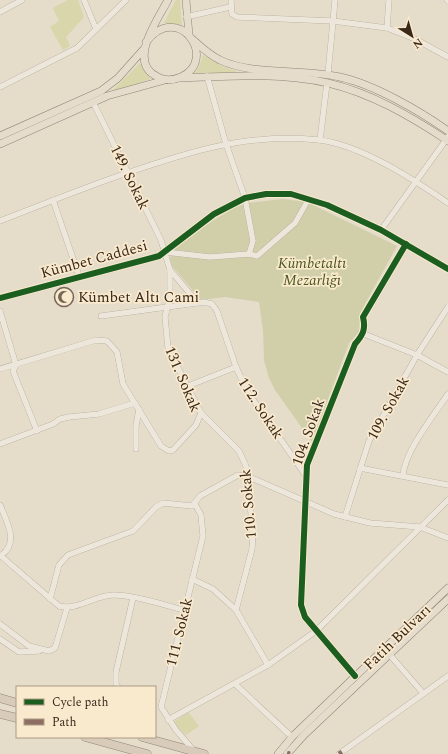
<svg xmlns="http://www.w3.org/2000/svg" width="448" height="754" viewBox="0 0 448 754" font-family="Spectral,serif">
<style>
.green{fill:#d8d6aa}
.cemetery{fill:#d1cfaa}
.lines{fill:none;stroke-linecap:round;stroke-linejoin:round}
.minor-casing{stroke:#aaa093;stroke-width:6}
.major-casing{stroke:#8f8679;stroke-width:8}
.highway-casing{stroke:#8f8679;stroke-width:9}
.minor{stroke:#ede6db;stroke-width:5.5}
.major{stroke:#e5dccc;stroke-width:7}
.highway{stroke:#d9cbb9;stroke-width:8}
.quiet{stroke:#8d6e63;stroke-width:5;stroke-dasharray:10 5;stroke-linecap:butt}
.cycleway-casing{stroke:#f9e9cd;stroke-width:8}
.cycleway{stroke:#1b5e20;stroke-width:6}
.labels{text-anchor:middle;stroke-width:3.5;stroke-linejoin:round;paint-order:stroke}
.street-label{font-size:15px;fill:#39271a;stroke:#f9e9cd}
.park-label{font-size:15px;font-style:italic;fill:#4c571f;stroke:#f9e9cd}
.poi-label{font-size:15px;fill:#39271a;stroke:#f9e9cd;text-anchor:start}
</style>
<rect width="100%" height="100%" fill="#e5dcc9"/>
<!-- green -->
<g class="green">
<path d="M 68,0 L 78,0 L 84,17 L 66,37 L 70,46 L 63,50 L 50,27 L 59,21 L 53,8 Z"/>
<path d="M 176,0 L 180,0 L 182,25 L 164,23 Z"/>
<path d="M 203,55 L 224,67 L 236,71 L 236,73 L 195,73 L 200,65 Z"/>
<path d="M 140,63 L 151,79 L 112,92 L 112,91 Z"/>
<path d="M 188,712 L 199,726 L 186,735 L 181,731 L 174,722 Z"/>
</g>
<!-- cemetery -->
<path class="cemetery" d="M 283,199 L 307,202 L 397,246 L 360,313 L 359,332 L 349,343 L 312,442 L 275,390 L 269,378 L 264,360 L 263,330 L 259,302 L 225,297 L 201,300 L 172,266 L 170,259 L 172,251 L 212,221 L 236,207 L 248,203 Z"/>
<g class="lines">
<!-- minor casing -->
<g class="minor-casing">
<g id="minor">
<path d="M 84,0 L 96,29"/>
<path d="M 231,0 L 232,14 L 237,17 L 333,21 L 387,28 L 415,39 L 448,57"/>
<path d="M 447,0 L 448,1"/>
<path d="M 0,12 L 22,0"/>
<path d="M 186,17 L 230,7"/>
<path d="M 387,28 L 389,0"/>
<path d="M 328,74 L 335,0"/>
<path d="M 207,76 L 226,144 L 245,198 L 253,241 L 249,254 L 257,256 L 295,223 L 307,202"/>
<path d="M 0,87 L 77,48 L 126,0"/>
<path d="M 93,102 L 161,240 L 170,270 L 198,303"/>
<path d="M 320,140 L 327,83"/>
<path d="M 53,200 L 79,276"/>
<path d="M 0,221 C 36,207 71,193 107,180 C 175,156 246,131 319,140 C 361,145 413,179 448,203"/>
<path d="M 381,230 L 448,137"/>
<path d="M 165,252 L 210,257 L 249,254"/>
<path d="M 0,298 L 159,256 L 214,214 L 245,198 L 266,194 L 291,194 L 327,205 L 381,230 L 448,269"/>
<path d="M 0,311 L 16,365 L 13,371 L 37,431"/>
<path d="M 101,316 L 204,302 L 212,304 L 217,311 L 236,367 L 247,391 L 306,476"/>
<path d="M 364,334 L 417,355 L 448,372"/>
<path d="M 0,369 L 96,340 L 107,341 L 117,352 L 123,384 L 161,446 L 169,451 L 173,450 L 196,425 L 201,413 L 168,348 L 165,317 L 170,297 L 170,270"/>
<path d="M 188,386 L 236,367"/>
<path d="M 201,413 L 239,451 L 246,466 L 253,532 L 252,549 L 236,610 L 268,665"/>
<path d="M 0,444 L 53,424 L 60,419 L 69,417 L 99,414 L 135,403"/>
<path d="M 136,449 L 136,426 L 139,409"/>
<path d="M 360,468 L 448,485"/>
<path d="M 403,476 C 404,452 434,415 448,394"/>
<path d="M 0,505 C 7,522 20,544 0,556"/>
<path d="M 345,517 L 369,441 L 417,355 L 448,307"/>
<path d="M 1,556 L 59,606 C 78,611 96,594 115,595 C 135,595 164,605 184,610"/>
<path d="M 192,579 L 213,589 L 236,610"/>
<path d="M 50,599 L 59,565 L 68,555 L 133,531 L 156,507 L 163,503 L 192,506 L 200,496 L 238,475 L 247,476 L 334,514 L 370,523 L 420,527 L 448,538"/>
<path d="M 0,624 L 29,646 L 49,651 L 55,648 L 67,608"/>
<path d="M 0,639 L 19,652 L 39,651"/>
<path d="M 389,654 L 423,693"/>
<path d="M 355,676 L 305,617 L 301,605 L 307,465 L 355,344 C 363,335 366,329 363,317 L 406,244"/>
<path d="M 235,684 L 292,737"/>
<path d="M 118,687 L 116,684 L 116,672 L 133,598"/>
<path d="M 168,720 L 268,665 L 316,631 L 448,500"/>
<path d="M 194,751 L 176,730 L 161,707 L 203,536 L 201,515 L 195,504"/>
<path d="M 339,754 L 448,676"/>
</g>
</g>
<!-- major casing -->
<g class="major-casing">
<g id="major">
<path d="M 186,0 L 189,35"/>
<path d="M 191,38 C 200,46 209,55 220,60 C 253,76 302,68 340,77 C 373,84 420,111 448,131"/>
<path d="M 146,42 C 179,0 219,60 181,77 C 174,80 165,81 158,77 C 126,63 158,19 168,0"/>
<path d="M 180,78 C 229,76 279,72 328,83 C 371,93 412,117 448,141"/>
<path d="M 0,136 L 101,91 L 118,78 L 143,50"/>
<path d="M 0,144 L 107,96 L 165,80"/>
<path d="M 278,754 L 292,737 L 448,588"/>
<path d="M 287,754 L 304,735 L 448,599"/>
</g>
</g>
<!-- highway casing -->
<g class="highway-casing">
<g id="highway">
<path d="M 0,698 L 17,703"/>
<path d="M 0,714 L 17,718"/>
<path d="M 85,737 L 147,754"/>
<path d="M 142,737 L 204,754"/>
</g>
</g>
<!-- minor -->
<use href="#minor" class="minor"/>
<!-- major -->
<use href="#major" class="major"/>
<!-- highway -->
<use href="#highway" class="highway"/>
<!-- quiet -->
<g class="quiet">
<path d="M 287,753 L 290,754"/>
<path d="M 339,754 L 342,752"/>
</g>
<!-- cycleway casing -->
<g class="cycleway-casing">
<g id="cycleway">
<path d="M 0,298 L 159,256 L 214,214 L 245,198 L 266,194 L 291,194 L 327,205 L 381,230 L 448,269"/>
<path d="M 355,676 L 305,617 L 301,605 L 307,465 L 355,344 C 363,335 366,329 363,317 L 406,244"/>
</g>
</g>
<!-- cycleway -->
<use href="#cycleway" class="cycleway"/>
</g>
<!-- icons -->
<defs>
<g id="mosque-ring" transform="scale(1)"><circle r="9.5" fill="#f9e9cd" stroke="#756657" stroke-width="1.5"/><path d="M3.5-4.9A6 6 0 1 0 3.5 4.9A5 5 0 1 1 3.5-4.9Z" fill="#756657"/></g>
</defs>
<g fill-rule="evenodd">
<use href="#mosque-ring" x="64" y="297"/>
</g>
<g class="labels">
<!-- street labels -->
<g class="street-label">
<text transform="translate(130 177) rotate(64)" y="5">149. Sokak</text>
<text transform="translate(94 259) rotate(-15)" y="5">Kümbet Caddesi</text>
<text transform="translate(183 379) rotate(67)" y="5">131. Sokak</text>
<text transform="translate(261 408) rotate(57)" y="5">112. Sokak</text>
<text transform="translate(388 408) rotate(-61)" y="5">109. Sokak</text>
<text transform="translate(308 432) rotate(-70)" y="5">104. Sokak</text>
<text transform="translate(248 504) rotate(-95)" y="5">110. Sokak</text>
<text transform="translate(179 632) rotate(-76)" y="5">111. Sokak</text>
<text transform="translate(397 637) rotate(-44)" y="5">Fatih Bulvarı</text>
</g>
<!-- park labels -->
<g class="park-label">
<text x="312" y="268">Kümbetaltı<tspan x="312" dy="17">Mezarlığı</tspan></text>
</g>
<!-- poi labels -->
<g class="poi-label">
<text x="78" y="302">Kümbet Altı Cami</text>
</g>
</g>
<!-- legend -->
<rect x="16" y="686" width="140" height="52" fill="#f9e9cd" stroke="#ac9b85"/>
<rect x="24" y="699" width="20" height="6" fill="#1b5e20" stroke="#ac9b85"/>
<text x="52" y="706" font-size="12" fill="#39271a">Cycle path</text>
<rect x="24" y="719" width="20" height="6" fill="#8d6e63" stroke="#ac9b85"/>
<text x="52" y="726" font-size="12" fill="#39271a">Path</text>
<!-- north arrow -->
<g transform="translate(412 36) rotate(143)" stroke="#f9e9cd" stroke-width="3" paint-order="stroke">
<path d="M0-3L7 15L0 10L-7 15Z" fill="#39271a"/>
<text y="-6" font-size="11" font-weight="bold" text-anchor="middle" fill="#39271a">N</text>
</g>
</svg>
